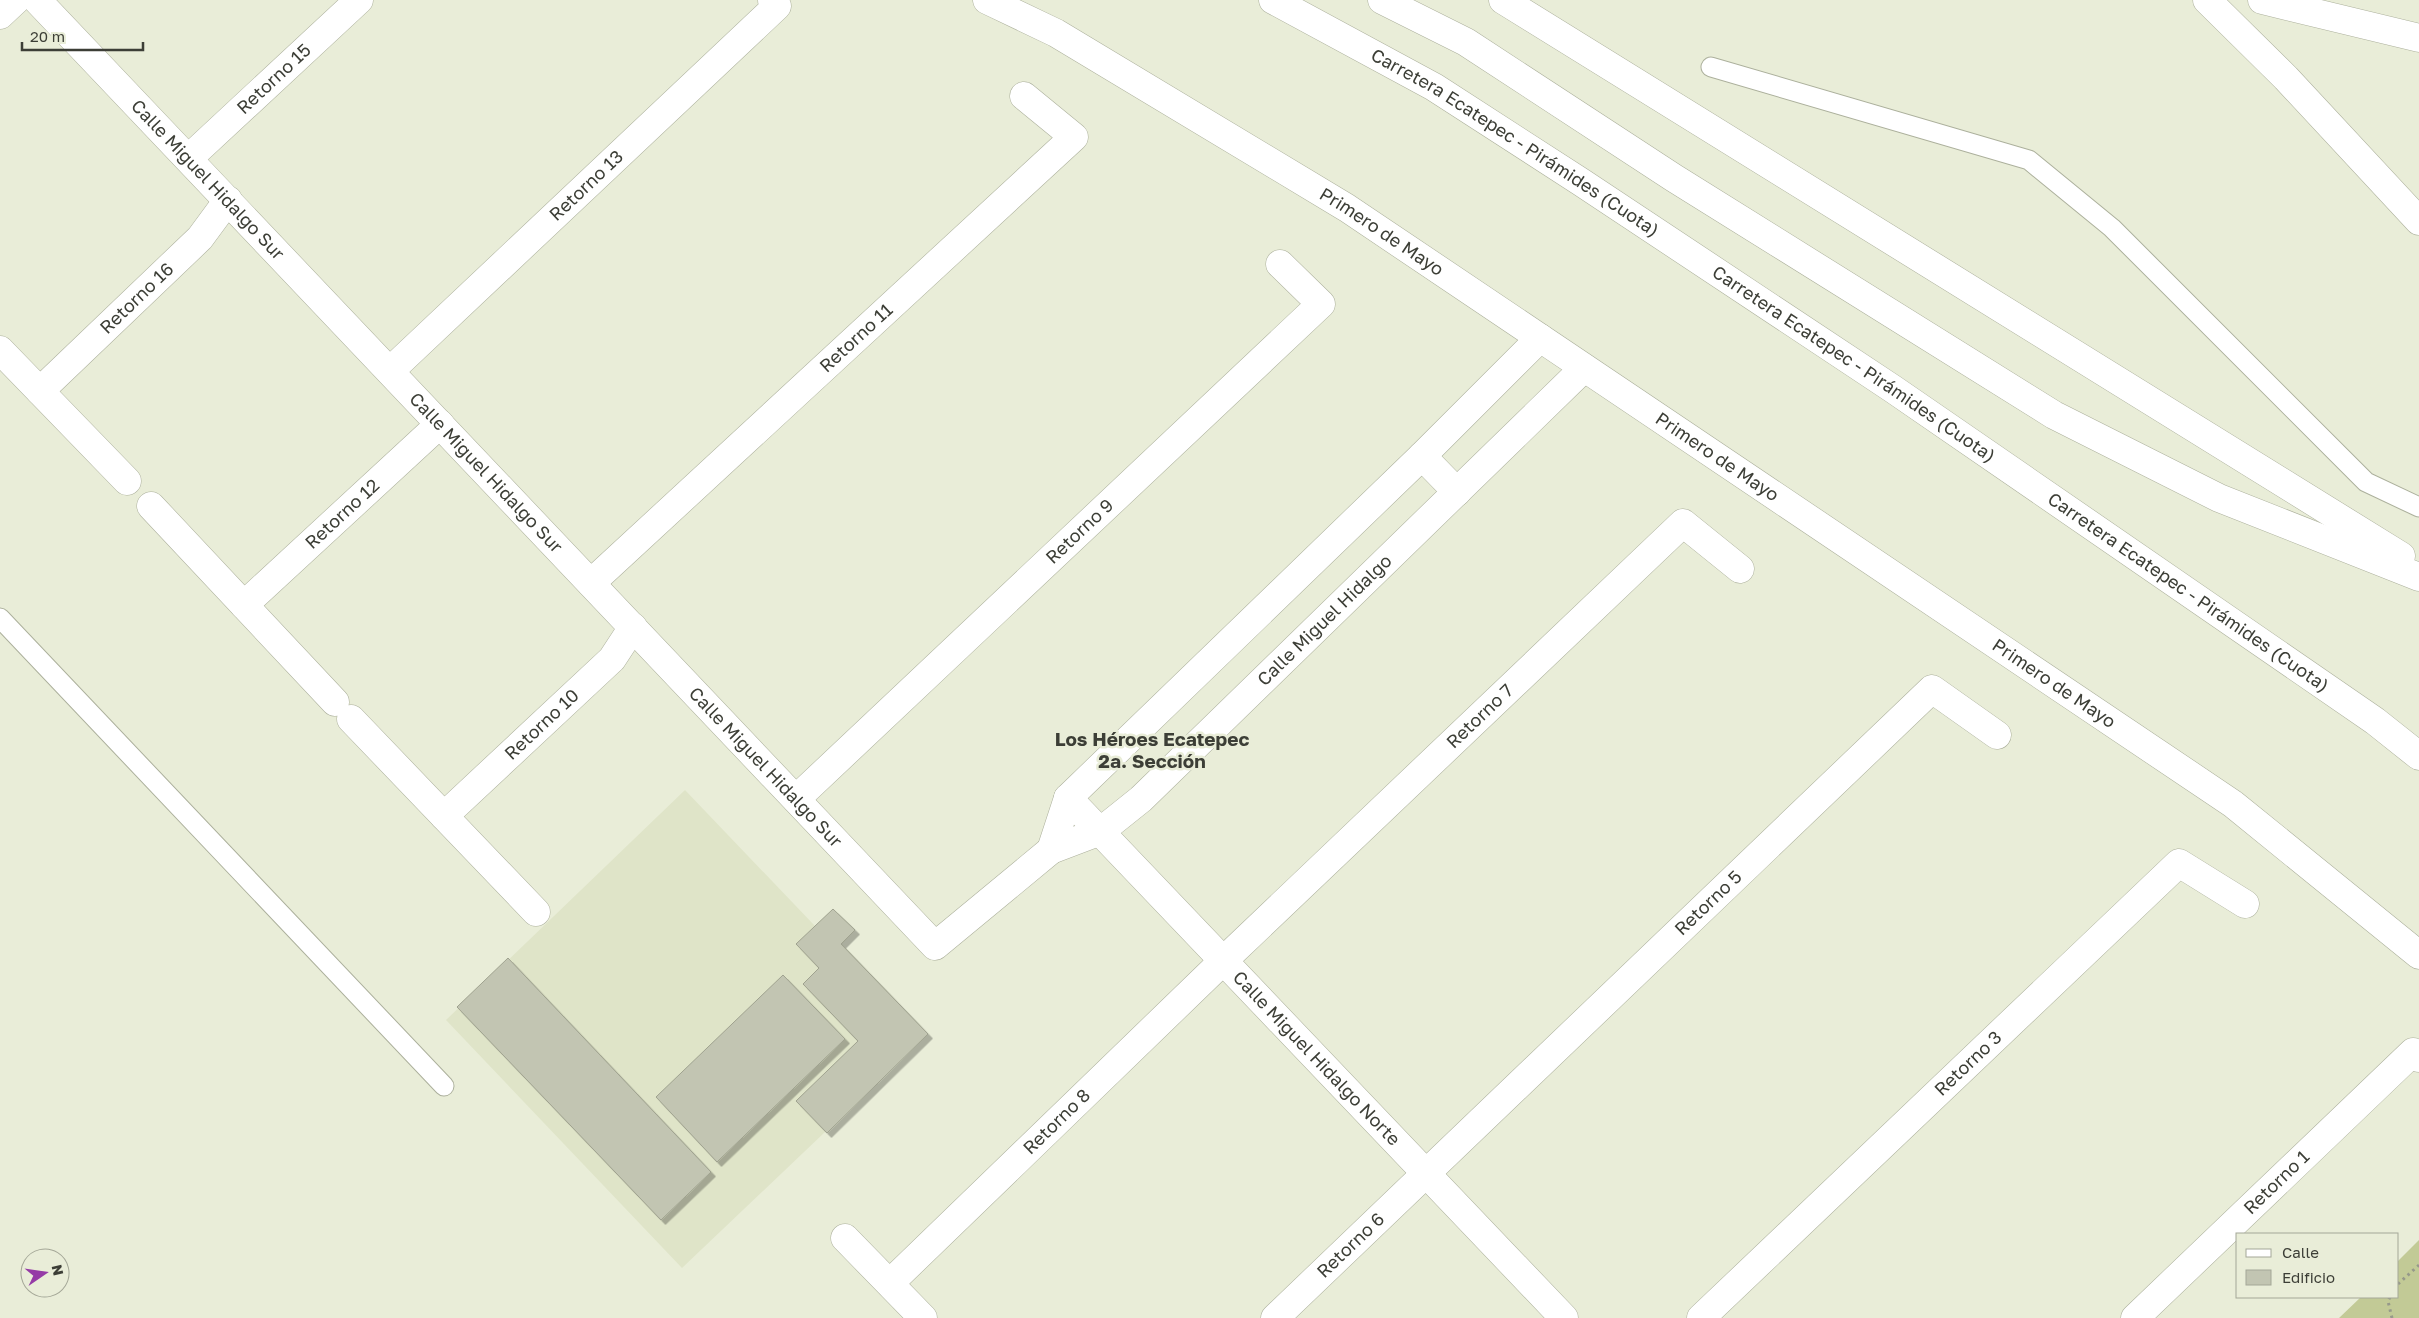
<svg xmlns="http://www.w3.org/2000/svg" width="2419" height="1318" viewBox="0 0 2419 1318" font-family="'Golos Text',sans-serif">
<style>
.built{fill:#dfe4c8}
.green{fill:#c2ca96}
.building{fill:#c2c5b2;stroke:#9fa28f;filter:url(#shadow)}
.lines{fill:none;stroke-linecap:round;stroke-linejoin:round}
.lane-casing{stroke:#acb09c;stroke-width:21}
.street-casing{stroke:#acb09c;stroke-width:29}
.secondary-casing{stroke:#acb09c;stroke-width:29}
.highway-casing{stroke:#acb09c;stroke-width:29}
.path{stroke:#96998a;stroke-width:3;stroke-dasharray:2.5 4;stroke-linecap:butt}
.lane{stroke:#fff;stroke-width:19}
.street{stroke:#fff;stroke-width:28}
.secondary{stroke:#fff;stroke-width:28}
.highway{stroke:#fff;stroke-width:28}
.labels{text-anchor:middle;stroke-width:5;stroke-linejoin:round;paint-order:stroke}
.street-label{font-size:18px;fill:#3c3e36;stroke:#e9edd8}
.neighbourhood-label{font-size:19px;font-weight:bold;fill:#3c3e36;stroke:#e9edd8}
</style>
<defs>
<filter id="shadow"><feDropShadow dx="4.5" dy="4.5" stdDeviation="0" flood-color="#0004"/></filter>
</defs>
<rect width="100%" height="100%" fill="#e9edd8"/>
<!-- built -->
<path class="built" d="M 685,790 L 815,926 L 833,909 L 855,930 L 842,944 L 928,1034 L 682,1268 L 446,1020 Z"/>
<!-- green -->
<path class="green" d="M 2419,1240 L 2419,1318 L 2339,1318 L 2361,1297 L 2398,1297 L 2398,1261 Z"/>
<!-- building -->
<g class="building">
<path d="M 833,909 L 855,930 L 841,944 L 928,1034 L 827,1133 L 796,1101 L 858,1041 L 803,984 L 819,968 L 796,944 Z"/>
<path d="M 508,958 L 711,1172 L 661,1220 L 457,1007 Z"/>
<path d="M 783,975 L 845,1039 L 717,1162 L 656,1097 Z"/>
</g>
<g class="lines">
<!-- lane casing -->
<g class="lane-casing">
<g id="lane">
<path d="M 1711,67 L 2029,160 L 2112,228 L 2366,482 L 2419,507"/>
<path d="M 0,618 L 444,1086"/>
</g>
</g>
<!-- street casing -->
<g class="street-casing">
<g id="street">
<path id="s1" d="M 37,0 L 935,946 L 1051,850 L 1101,831 L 1141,799 L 1584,368"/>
<path d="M 0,15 L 16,0"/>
<path id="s2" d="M 189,158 L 359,0"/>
<path d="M 0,350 L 127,481"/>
<path id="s3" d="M 390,371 L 777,6 L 772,0"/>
<path id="s4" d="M 40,391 L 200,238 L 228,200"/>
<path d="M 1422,456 L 1457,492"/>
<path d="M 151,506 L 335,702"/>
<path id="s5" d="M 591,583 L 1074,137 L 1024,96"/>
<path id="s6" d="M 244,605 L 440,424"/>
<path d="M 351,719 L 536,912"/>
<path id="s7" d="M 1068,798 L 1564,1318"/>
<path id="s8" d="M 796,799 L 1321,304 L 1280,264"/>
<path id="s9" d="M 444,816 L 612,659 L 633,627"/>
<path d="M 1051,850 L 1068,798 L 1422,456 L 1540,338"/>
<path d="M 845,1238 L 923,1318"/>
<path id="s10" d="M 890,1283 L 1224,960 L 1683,523 L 1740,569"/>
<path id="s11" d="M 1275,1318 L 1932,689 L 1997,735"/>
<path id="s12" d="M 1701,1318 L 2179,863 L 2245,904"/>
<path id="s13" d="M 2135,1318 L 2413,1052 L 2419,1058"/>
</g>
</g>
<!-- secondary casing -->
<g class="secondary-casing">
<g id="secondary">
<path id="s14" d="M 987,0 L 1056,33 L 1347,208 L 2233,804 L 2419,955"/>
</g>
</g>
<!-- highway casing -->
<g class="highway-casing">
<g id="highway">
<path id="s15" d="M 1273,0 L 1434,87 L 1581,182 L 1893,389 L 2375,721 L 2419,756"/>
<path d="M 1382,0 L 1466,42 L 1674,178 L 2054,415 L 2219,498 L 2419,577"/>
<path d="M 1503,0 L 2401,556"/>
<path d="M 2207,0 L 2286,78 L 2419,221"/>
<path d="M 2262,0 L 2419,38"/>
</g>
</g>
<!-- path -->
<g class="path">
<path d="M 2398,1284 L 2419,1265"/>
<path d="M 2390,1297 L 2388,1301 L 2392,1318"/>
</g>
<!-- lane -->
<use href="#lane" class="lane"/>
<!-- street -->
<use href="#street" class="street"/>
<!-- secondary -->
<use href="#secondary" class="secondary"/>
<!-- highway -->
<use href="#highway" class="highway"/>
</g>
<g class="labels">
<!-- street labels -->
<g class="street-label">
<text dy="6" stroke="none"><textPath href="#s2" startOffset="116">Retorno 15</textPath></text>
<text dy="6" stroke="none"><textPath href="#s15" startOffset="281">Carretera Ecatepec - Pirámides (Cuota)</textPath></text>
<text dy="6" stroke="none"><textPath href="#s1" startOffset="248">Calle Miguel Hidalgo Sur</textPath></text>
<text dy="6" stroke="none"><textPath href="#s3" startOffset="270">Retorno 13</textPath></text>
<text dy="6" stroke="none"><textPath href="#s14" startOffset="458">Primero de Mayo</textPath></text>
<text dy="6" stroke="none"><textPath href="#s4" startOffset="134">Retorno 16</textPath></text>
<text dy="6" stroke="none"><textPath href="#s5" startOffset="361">Retorno 11</textPath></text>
<text dy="6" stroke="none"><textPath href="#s15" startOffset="686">Carretera Ecatepec - Pirámides (Cuota)</textPath></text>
<text dy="6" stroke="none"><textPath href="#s14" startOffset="862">Primero de Mayo</textPath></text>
<text dy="6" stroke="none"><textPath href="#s1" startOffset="652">Calle Miguel Hidalgo Sur</textPath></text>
<text dy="6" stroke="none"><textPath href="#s6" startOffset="134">Retorno 12</textPath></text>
<text dy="6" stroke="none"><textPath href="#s8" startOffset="390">Retorno 9</textPath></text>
<text dy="6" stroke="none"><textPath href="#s15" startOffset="1091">Carretera Ecatepec - Pirámides (Cuota)</textPath></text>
<text dy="6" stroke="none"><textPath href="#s1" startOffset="1816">Calle Miguel Hidalgo</textPath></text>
<text dy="6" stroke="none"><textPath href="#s14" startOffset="1268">Primero de Mayo</textPath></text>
<text dy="6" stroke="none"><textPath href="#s10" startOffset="818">Retorno 7</textPath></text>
<text dy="6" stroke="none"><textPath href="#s9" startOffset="134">Retorno 10</textPath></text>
<text dy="6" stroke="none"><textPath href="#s1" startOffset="1058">Calle Miguel Hidalgo Sur</textPath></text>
<text dy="6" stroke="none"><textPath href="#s11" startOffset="600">Retorno 5</textPath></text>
<text dy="6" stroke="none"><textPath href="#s7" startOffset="360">Calle Miguel Hidalgo Norte</textPath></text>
<text dy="6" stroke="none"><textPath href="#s12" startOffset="369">Retorno 3</textPath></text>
<text dy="6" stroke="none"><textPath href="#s10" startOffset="232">Retorno 8</textPath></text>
<text dy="6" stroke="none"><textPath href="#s13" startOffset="196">Retorno 1</textPath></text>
<text dy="6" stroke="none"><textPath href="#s11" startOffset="105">Retorno 6</textPath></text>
</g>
<!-- neighbourhood labels -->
<g class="neighbourhood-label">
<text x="1152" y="746">Los Héroes Ecatepec<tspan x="1152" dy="22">2a. Sección</tspan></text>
</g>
</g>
<!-- legend -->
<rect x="2236" y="1233" width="162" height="65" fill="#e9edd8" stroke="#a4a797"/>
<rect x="2246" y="1249" width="25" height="8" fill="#ffffff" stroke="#a4a797"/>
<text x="2282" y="1258" font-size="15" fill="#3c3e36">Calle</text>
<rect x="2246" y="1270" width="25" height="15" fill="#c2c5b2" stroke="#a4a797"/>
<text x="2282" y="1283" font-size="15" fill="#3c3e36">Edificio</text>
<!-- north arrow -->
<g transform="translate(45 1273) rotate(77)"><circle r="24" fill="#e9edd8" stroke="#a4a797"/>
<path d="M0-4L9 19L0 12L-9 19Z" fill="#953ba6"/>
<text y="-8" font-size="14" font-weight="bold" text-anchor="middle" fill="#3c3e36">N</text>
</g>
<!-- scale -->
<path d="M22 42v8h121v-8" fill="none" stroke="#3c3e36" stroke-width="2.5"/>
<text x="30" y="42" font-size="15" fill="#3c3e36" stroke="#e9edd8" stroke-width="4" paint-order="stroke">20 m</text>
</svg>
